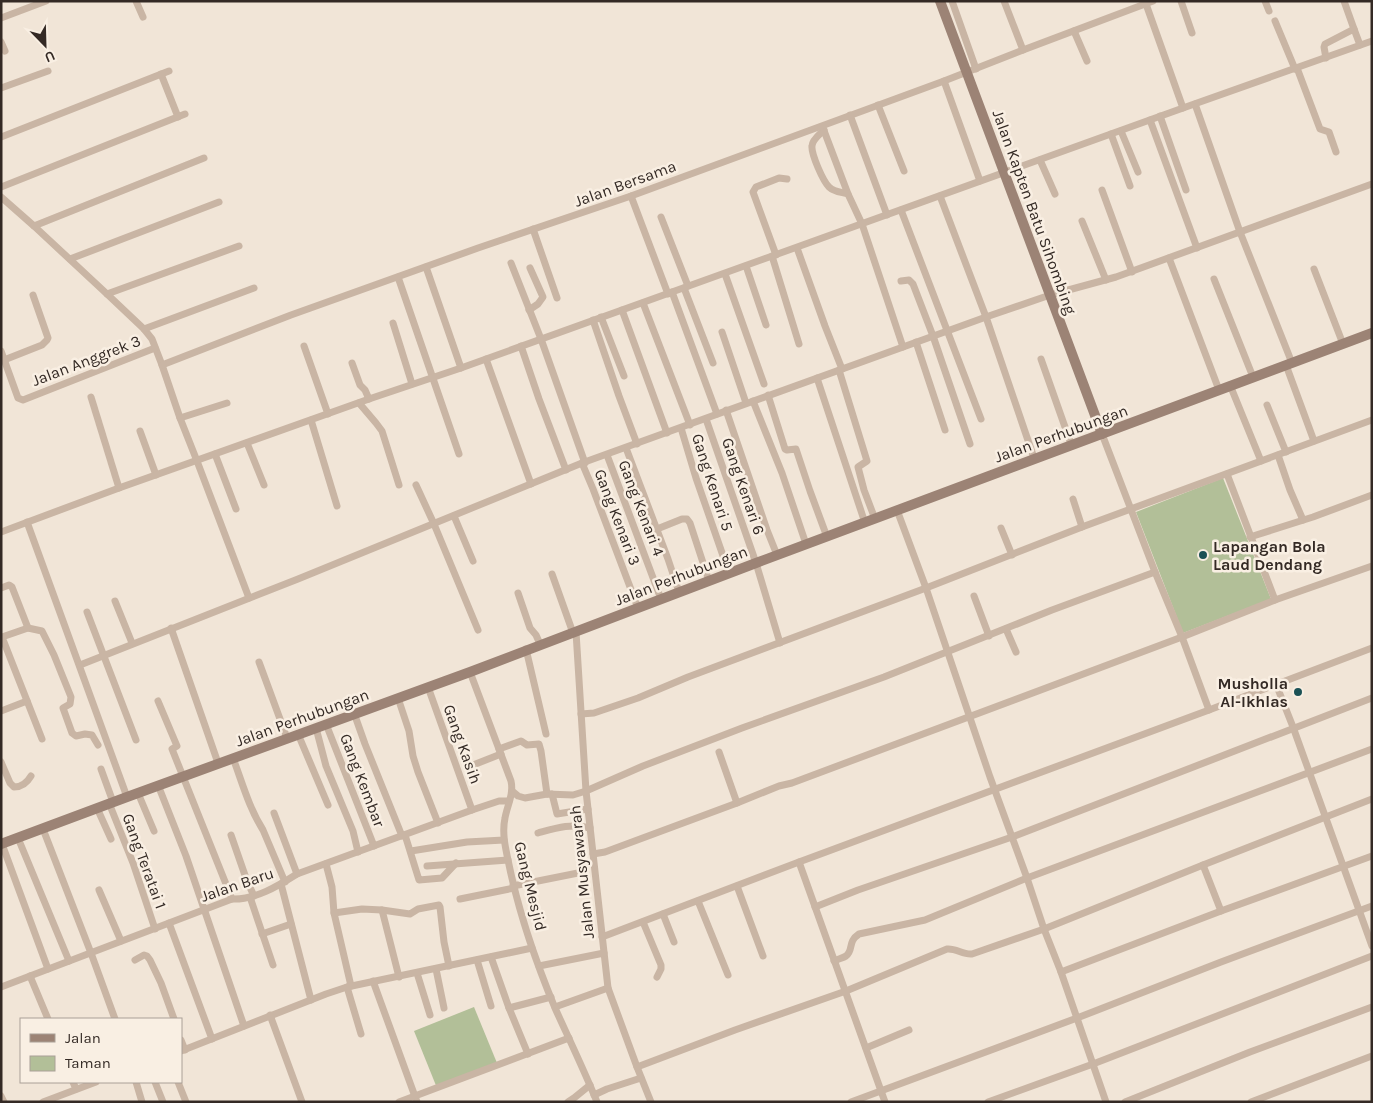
<svg xmlns="http://www.w3.org/2000/svg" width="1373" height="1103" viewBox="0 0 1373 1103" font-family="Karla,sans-serif">
<style>
.green{fill:#b2bf98}
.lines{fill:none;stroke-linecap:round;stroke-linejoin:round}
.street{stroke:#c9b5a4;stroke-width:7}
.secondary{stroke:#9c8375;stroke-width:10}
.poi-dot{fill:#1b5155;stroke:#f9efe3;stroke-width:2}
.labels{text-anchor:middle;stroke-width:5;stroke-linejoin:round;paint-order:stroke}
.street-label{font-size:16px;fill:#342a25;stroke:#f9efe3}
.poi-label{font-size:16px;font-weight:bold;fill:#342a25;stroke:#f9efe3;text-anchor:start}
</style>
<rect width="100%" height="100%" fill="#f1e5d7"/>
<!-- green -->
<g class="green">
<path d="M 1223,478 L 1271,599 L 1183,633 L 1136,512 Z"/>
<path d="M 474,1007 L 497,1063 L 437,1088 L 414,1031 Z"/>
</g>
<g class="lines">
<!-- street -->
<g class="street">
<path d="M 136,1 L 143,17"/>
<path d="M 952,1 L 976,69"/>
<path d="M 1004,1 L 1023,50"/>
<path d="M 1181,1 L 1192,33"/>
<path d="M 1265,1 L 1269,11"/>
<path d="M 1344,1 L 1354,29"/>
<path d="M 1146,4 L 1183,108"/>
<path d="M 1,18 L 46,1"/>
<path d="M 1275,21 L 1295,69"/>
<path d="M 1074,31 L 1087,61"/>
<path d="M 1,42 L 5,51"/>
<path d="M 1326,58 L 1324,47 L 1325,44 L 1354,29 L 1360,45"/>
<path d="M 1297,68 L 1320,129 L 1329,132 L 1336,152"/>
<path d="M 161,74 L 178,117"/>
<path d="M 944,81 L 980,181"/>
<path d="M 1,88 L 48,71"/>
<path d="M 1195,104 L 1240,232 L 1292,363"/>
<path d="M 878,105 L 904,171"/>
<path d="M 850,115 L 887,215"/>
<path d="M 1160,116 L 1186,190"/>
<path d="M 1150,120 L 1197,248"/>
<path d="M 823,128 L 848,194"/>
<path d="M 824,130 C 820,134 812,140 812,146 C 811,154 823,181 829,187 C 834,192 841,192 848,194 L 862,224 L 903,347"/>
<path d="M 1121,131 L 1138,172"/>
<path d="M 1111,134 L 1130,186"/>
<path d="M 1,137 L 169,71"/>
<path d="M 1040,160 L 1055,194"/>
<path d="M 1,187 L 185,114"/>
<path d="M 1102,190 L 1132,272"/>
<path d="M 631,196 L 668,294"/>
<path d="M 940,196 L 986,317 L 1034,458"/>
<path d="M 1,197 L 34,226 L 107,294 L 144,329 L 152,339 L 162,365 L 180,418 L 197,461 L 249,598"/>
<path d="M 901,210 L 981,419"/>
<path d="M 661,217 L 688,286"/>
<path d="M 1082,221 L 1106,280"/>
<path d="M 34,226 L 204,158"/>
<path d="M 533,229 L 557,298"/>
<path d="M 797,248 L 825,326 L 842,369"/>
<path d="M 776,255 L 753,192 L 756,187 L 779,178 L 787,179"/>
<path d="M 772,256 L 799,344"/>
<path d="M 1169,258 L 1219,390"/>
<path d="M 70,259 L 219,202"/>
<path d="M 511,263 L 541,339 L 585,463"/>
<path d="M 746,266 L 766,325"/>
<path d="M 426,267 L 461,368"/>
<path d="M 1314,269 L 1343,344"/>
<path d="M 725,274 L 764,384"/>
<path d="M 398,277 L 459,454"/>
<path d="M 1214,279 L 1253,377"/>
<path d="M 901,281 L 909,280 L 913,284 L 933,336 L 970,444"/>
<path d="M 684,288 L 713,363"/>
<path d="M 672,292 L 717,414"/>
<path d="M 107,294 L 239,246"/>
<path d="M 643,303 L 690,425"/>
<path d="M 529,310 L 538,304 L 543,297 L 530,268"/>
<path d="M 622,310 L 667,433"/>
<path d="M 601,317 L 624,376"/>
<path d="M 593,320 L 619,396 L 637,444"/>
<path d="M 393,323 L 412,384"/>
<path d="M 144,329 L 254,288"/>
<path d="M 722,332 L 746,403"/>
<path d="M 916,342 L 945,430"/>
<path d="M 304,346 L 328,414"/>
<path d="M 521,346 L 539,399 L 566,470"/>
<path d="M 1,351 L 18,398 L 23,400 L 155,348"/>
<path d="M 486,359 L 531,484"/>
<path d="M 1041,359 L 1071,444"/>
<path d="M 4,360 L 42,345 L 47,340 L 48,338 L 33,295"/>
<path d="M 352,363 L 360,385 L 365,390 L 369,399"/>
<path d="M 162,365 L 291,315 L 478,248 L 631,196 L 944,81 L 1023,50 L 1153,1"/>
<path d="M 1286,365 L 1314,441"/>
<path d="M 839,370 L 867,461 L 858,467 L 864,490 L 875,519"/>
<path d="M 817,378 L 865,523"/>
<path d="M 1230,385 L 1261,461"/>
<path d="M 768,395 L 785,449 L 787,450 L 796,449 L 810,491 L 827,537"/>
<path d="M 91,397 L 119,488"/>
<path d="M 753,401 L 782,473 L 806,544"/>
<path d="M 359,403 L 376,423 L 382,431 L 399,485"/>
<path d="M 1267,405 L 1286,452"/>
<path d="M 726,410 L 767,530 L 777,555"/>
<path d="M 180,418 L 227,403"/>
<path d="M 706,419 L 756,563 L 780,643"/>
<path d="M 311,420 L 337,506"/>
<path d="M 681,428 L 696,478 L 729,573"/>
<path d="M 140,431 L 156,475"/>
<path d="M 1102,434 L 1155,572 L 1182,637 L 1275,600 L 1372,566"/>
<path d="M 247,443 L 264,485"/>
<path d="M 626,448 L 668,559 L 679,592"/>
<path d="M 215,454 L 236,509"/>
<path d="M 607,455 L 661,599"/>
<path d="M 1278,455 L 1290,490 L 1303,520"/>
<path d="M 582,463 L 593,489 L 638,608"/>
<path d="M 1227,474 L 1275,600"/>
<path d="M 416,485 L 434,524 L 478,630"/>
<path d="M 1073,499 L 1082,527"/>
<path d="M 897,510 L 926,588 L 990,777 L 1027,878 L 1044,929 L 1061,972 L 1106,1102"/>
<path d="M 454,516 L 473,561"/>
<path d="M 27,522 L 127,797"/>
<path d="M 1001,528 L 1012,555"/>
<path d="M 657,529 L 682,519 L 687,519 L 690,523 L 709,581"/>
<path d="M 1,532 L 119,488 L 369,399 L 461,368 L 1183,108 L 1372,41"/>
<path d="M 1250,537 L 1313,517 L 1372,495"/>
<path d="M 552,574 L 573,633"/>
<path d="M 1,588 L 9,585 L 12,587 L 28,628"/>
<path d="M 518,593 L 530,628 L 536,635 L 540,644"/>
<path d="M 974,596 L 989,636"/>
<path d="M 115,601 L 132,643"/>
<path d="M 87,612 L 136,740"/>
<path d="M 171,628 L 218,763"/>
<path d="M 1006,629 L 1016,652"/>
<path d="M 576,632 L 586,791 L 608,988 L 637,1067 L 651,1102"/>
<path d="M 526,649 L 546,734"/>
<path d="M 259,662 L 287,738"/>
<path d="M 80,665 L 298,579 L 582,463 L 986,317 L 1050,295 L 1116,277 L 1372,184"/>
<path d="M 470,672 L 511,781 C 514,794 507,806 505,818 C 502,832 505,846 508,860 C 518,910 535,960 555,1008 C 569,1039 584,1070 597,1102"/>
<path d="M 1276,684 L 1293,727 L 1372,946"/>
<path d="M 428,687 L 472,810"/>
<path d="M 398,698 L 409,731 L 413,756 L 418,772 L 438,823"/>
<path d="M 158,701 L 177,746 L 172,749 L 232,899"/>
<path d="M 1,711 L 27,701"/>
<path d="M 354,713 L 365,744 L 402,836"/>
<path d="M 581,714 L 594,713 L 638,698 L 688,677 L 926,588 L 1082,527 L 1372,420"/>
<path d="M 326,724 L 374,846"/>
<path d="M 316,728 L 326,766 L 353,831 L 358,852"/>
<path d="M 298,734 L 328,805"/>
<path d="M 42,739 L 2,637 L 28,628 L 42,631 L 54,655 L 71,697 L 70,704 L 63,708 L 72,733 L 76,736 L 85,734 L 92,735 L 98,745"/>
<path d="M 499,749 L 521,741 L 527,745 L 539,744 L 541,751 L 547,794"/>
<path d="M 719,752 L 737,803"/>
<path d="M 233,758 C 242,782 249,808 263,830 L 285,882"/>
<path d="M 1,762 L 10,783 L 14,787 C 22,787 27,783 31,776"/>
<path d="M 468,767 L 501,754"/>
<path d="M 101,769 L 113,802"/>
<path d="M 158,785 L 186,856 L 244,1026"/>
<path d="M 512,791 L 518,796 L 525,798 L 547,794 L 573,795 L 586,791 L 643,766 L 742,728 L 884,677 L 1052,610 L 1155,572"/>
<path d="M 138,793 L 154,831"/>
<path d="M 552,794 L 557,814 L 588,809"/>
<path d="M 109,803 L 133,863 L 155,929"/>
<path d="M 97,808 L 111,839"/>
<path d="M 274,813 L 297,874"/>
<path d="M 43,829 L 91,953 L 115,1019"/>
<path d="M 538,833 C 556,828 571,823 590,828"/>
<path d="M 231,835 L 247,881 L 254,896"/>
<path d="M 405,835 L 419,880 L 442,878 L 456,863"/>
<path d="M 18,838 L 69,961"/>
<path d="M 2,844 L 48,969"/>
<path d="M 411,851 L 467,842 L 504,840"/>
<path d="M 593,854 L 605,852 L 737,803 L 779,786 L 792,783 L 1182,637 L 1209,710"/>
<path d="M 799,862 L 885,1102"/>
<path d="M 326,864 L 332,887 L 334,913 L 351,986"/>
<path d="M 1203,865 L 1221,911"/>
<path d="M 427,866 L 508,860"/>
<path d="M 281,884 L 311,1000"/>
<path d="M 513,886 L 583,872"/>
<path d="M 737,886 L 763,956"/>
<path d="M 99,890 L 121,941"/>
<path d="M 250,897 L 273,965"/>
<path d="M 460,899 L 514,888"/>
<path d="M 698,901 L 728,975"/>
<path d="M 815,907 L 858,890 L 1012,837 L 1372,698"/>
<path d="M 382,910 L 399,977"/>
<path d="M 334,913 L 362,909 L 382,910 L 410,914 L 418,909 L 439,905 L 440,907 L 444,942 L 449,966"/>
<path d="M 663,914 L 674,942"/>
<path d="M 643,922 L 661,965 L 661,969 L 657,977"/>
<path d="M 169,923 L 212,1039"/>
<path d="M 262,934 L 291,924"/>
<path d="M 602,937 L 799,862 L 1209,710 L 1372,648"/>
<path d="M 491,957 L 509,1008 L 528,1054"/>
<path d="M 135,960 L 144,955 L 147,956 L 150,960 L 161,983 L 174,1019"/>
<path d="M 477,960 L 491,1006"/>
<path d="M 834,961 C 838,959 843,958 846,956 C 854,950 847,942 859,934 L 925,920 L 1027,878 L 1372,749"/>
<path d="M 539,966 L 604,953"/>
<path d="M 436,969 L 444,1008"/>
<path d="M 1061,972 L 1221,911 L 1372,856"/>
<path d="M 417,973 L 430,1015"/>
<path d="M 30,976 L 48,1019"/>
<path d="M 373,981 L 417,1102"/>
<path d="M 1,987 L 232,899 C 255,900 278,886 297,874 L 472,810 L 499,801 L 509,801"/>
<path d="M 347,987 L 361,1034"/>
<path d="M 555,1007 L 608,988"/>
<path d="M 509,1008 L 551,997"/>
<path d="M 270,1015 L 302,1102"/>
<path d="M 181,1040 L 185,1050"/>
<path d="M 866,1048 L 909,1030"/>
<path d="M 181,1051 L 326,994 L 347,987 L 532,948"/>
<path d="M 637,1067 L 735,1030 L 846,991 L 947,949 C 956,948 963,955 972,954 L 1044,929 L 1203,865 L 1372,799"/>
<path d="M 73,1082 L 76,1089"/>
<path d="M 136,1082 L 142,1102"/>
<path d="M 155,1082 L 163,1102"/>
<path d="M 178,1082 L 186,1102"/>
<path d="M 594,1095 L 607,1089 L 641,1078"/>
<path d="M 1,1096 L 4,1102"/>
<path d="M 43,1102 L 96,1082"/>
<path d="M 399,1102 L 569,1038"/>
<path d="M 568,1102 L 574,1098 L 590,1085"/>
<path d="M 851,1102 L 1077,1018 L 1221,962 L 1372,906"/>
<path d="M 988,1102 L 1093,1064 L 1372,956"/>
<path d="M 1125,1102 L 1250,1052 L 1372,1007"/>
<path d="M 1251,1102 L 1372,1056"/>
</g>
<!-- secondary -->
<g class="secondary">
<path d="M 940,1 L 1102,434"/>
<path d="M 1,844 L 127,797 L 470,672 L 756,563 L 1372,333"/>
</g>
</g>
<!-- markers -->
<g class="poi-dot">
<circle cx="1203" cy="555" r="5"/>
<circle cx="1298" cy="692" r="5"/>
</g>
<g class="labels">
<!-- street labels -->
<g class="street-label">
<text transform="translate(625 183) rotate(-20)" y="6">Jalan Bersama</text>
<text transform="translate(1035 212) rotate(70)" y="6">Jalan Kapten Batu Sihombing</text>
<text transform="translate(86 360) rotate(-21)" y="6">Jalan Anggrek 3</text>
<text transform="translate(1061 433) rotate(-20)" y="6">Jalan Perhubungan</text>
<text transform="translate(713 482) rotate(72)" y="6">Gang Kenari 5</text>
<text transform="translate(744 486) rotate(71)" y="6">Gang Kenari 6</text>
<text transform="translate(642 508) rotate(69)" y="6">Gang Kenari 4</text>
<text transform="translate(618 517) rotate(69)" y="6">Gang Kenari 3</text>
<text transform="translate(681 575) rotate(-21)" y="6">Jalan Perhubungan</text>
<text transform="translate(302 717) rotate(-20)" y="6">Jalan Perhubungan</text>
<text transform="translate(463 744) rotate(70)" y="6">Gang Kasih</text>
<text transform="translate(363 780) rotate(69)" y="6">Gang Kembar</text>
<text transform="translate(145 861) rotate(70)" y="6">Gang Teratai 1</text>
<text transform="translate(581 872) rotate(-96)" y="6">Jalan Musyawarah</text>
<text transform="translate(237 884) rotate(-19)" y="6">Jalan Baru</text>
<text transform="translate(531 886) rotate(76)" y="6">Gang Mesjid</text>
</g>
<!-- poi labels -->
<g class="poi-label">
<text x="1213" y="552">Lapangan Bola<tspan x="1213" dy="18">Laud Dendang</tspan></text>
<text x="1288" y="689" text-anchor="end">Musholla<tspan x="1288" dy="18">Al-Ikhlas</tspan></text>
</g>
</g>
<!-- border -->
<rect width="1373" height="1103" fill="none" stroke="#342a25" stroke-width="5"/>
<!-- legend -->
<rect x="20" y="1018" width="162" height="65" fill="#f9efe3" stroke="#aaa097"/>
<rect x="30" y="1034" width="25" height="8" fill="#9c8375" stroke="#aaa097"/>
<text x="65" y="1043" font-size="15" fill="#342a25">Jalan</text>
<rect x="30" y="1056" width="25" height="15" fill="#b2bf98" stroke="#aaa097"/>
<text x="65" y="1068" font-size="15" fill="#342a25">Taman</text>
<!-- north arrow -->
<g transform="translate(45 45) rotate(157)" stroke="#f9efe3" stroke-width="4" paint-order="stroke">
<path d="M0-4L9 19L0 12L-9 19Z" fill="#342a25"/>
<text y="-8" font-size="14" font-weight="bold" text-anchor="middle" fill="#342a25">U</text>
</g>
</svg>
